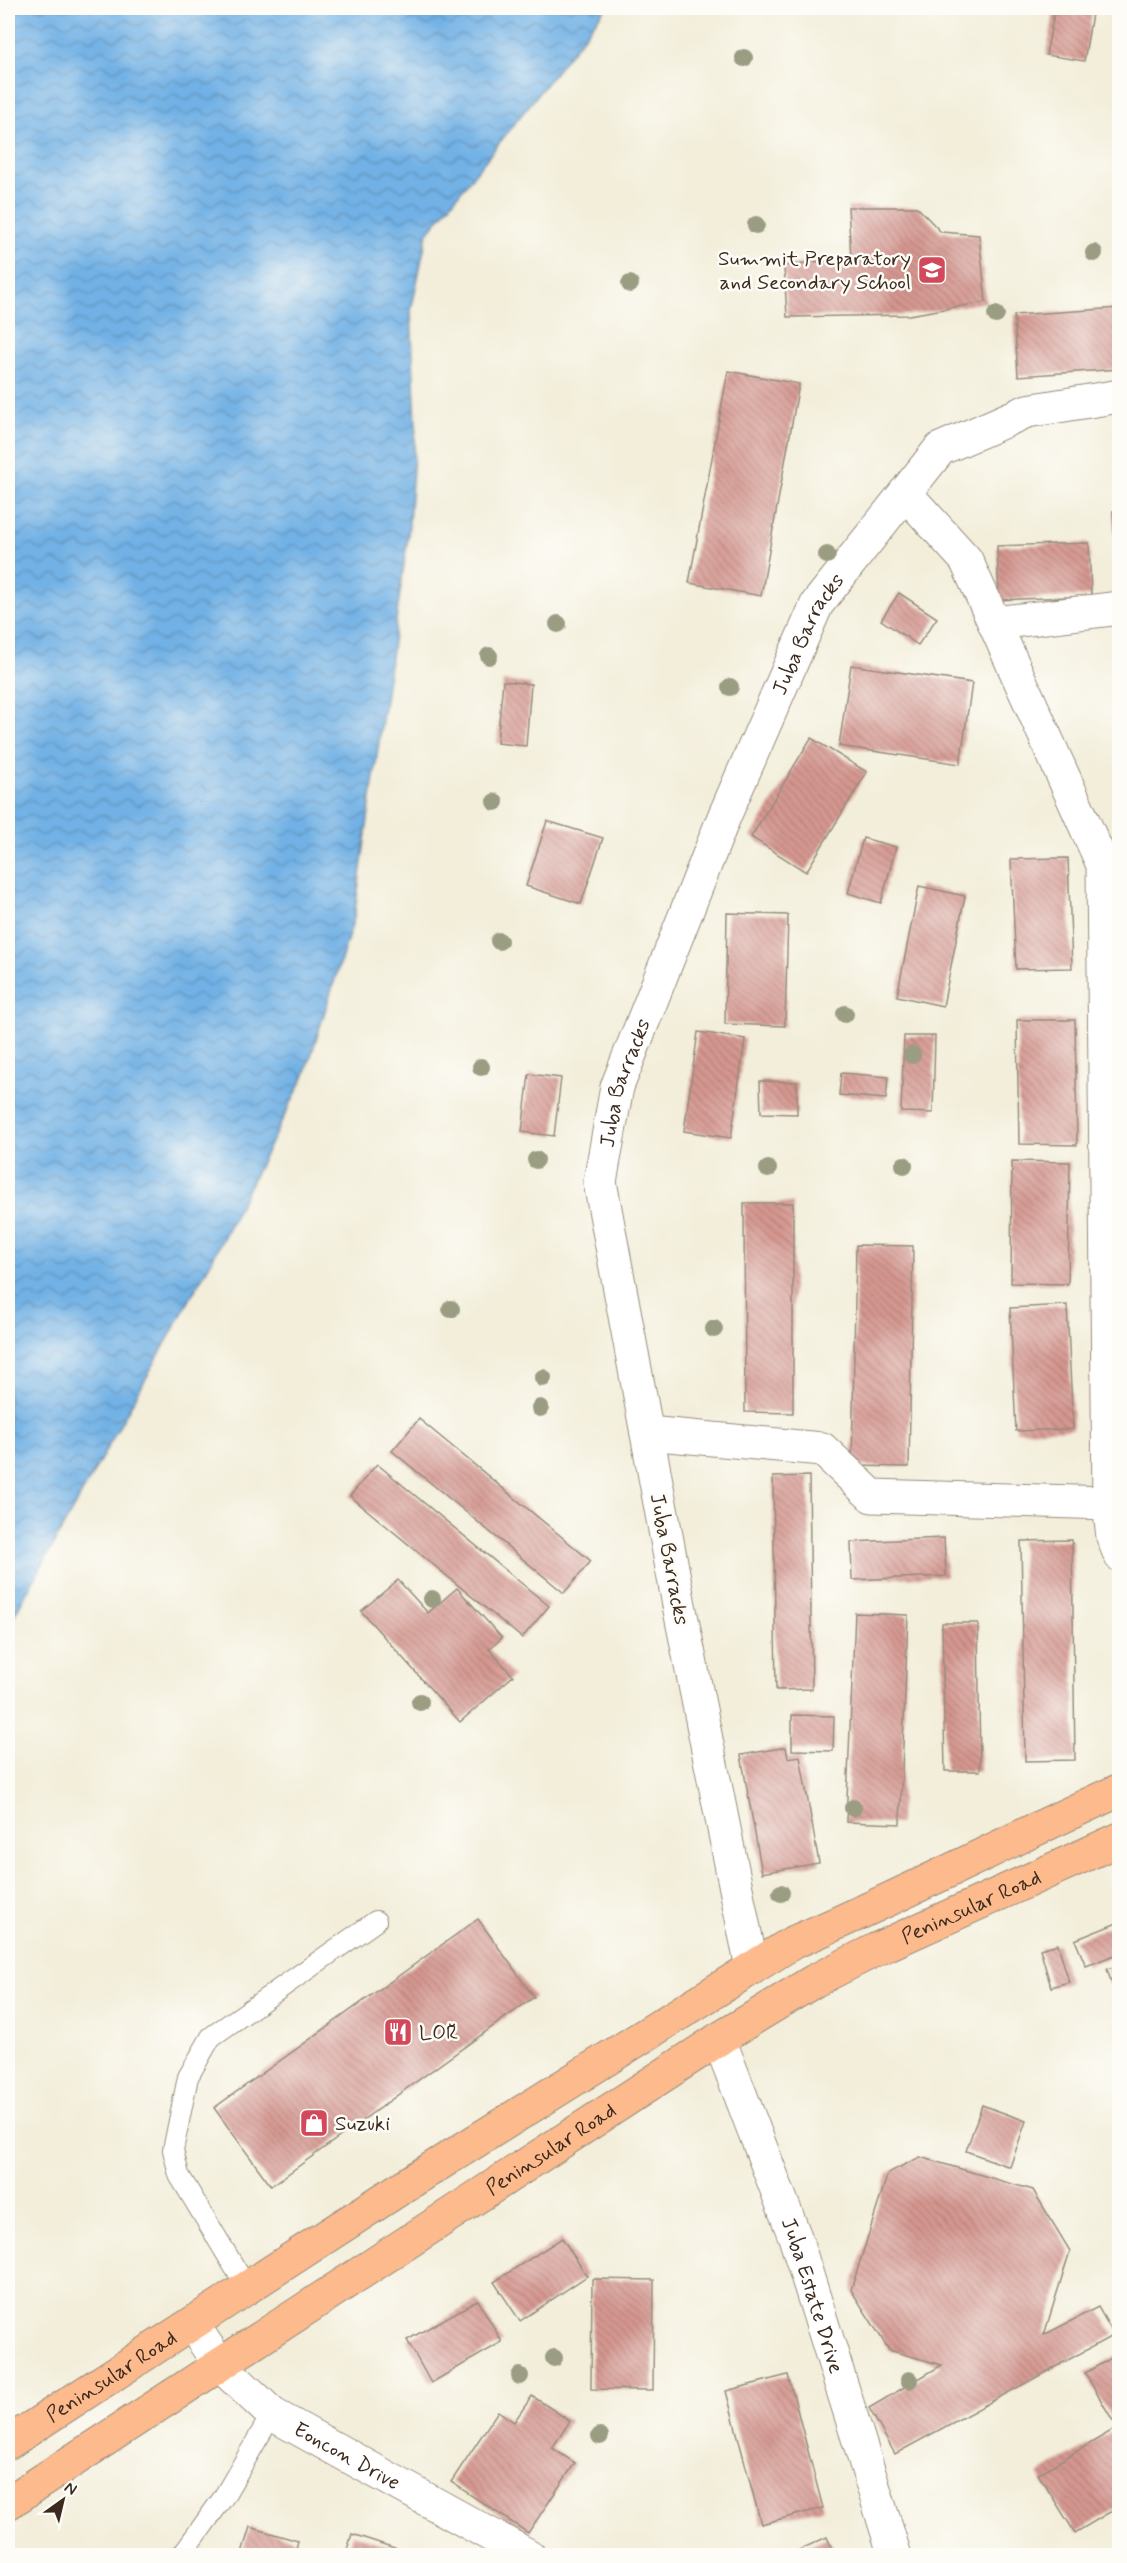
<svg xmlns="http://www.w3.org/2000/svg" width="1127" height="2563" viewBox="0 0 1127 2563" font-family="Mynerve,sans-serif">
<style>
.water{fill:url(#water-waves);stroke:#566e82;stroke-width:1.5}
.building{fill:url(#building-back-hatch)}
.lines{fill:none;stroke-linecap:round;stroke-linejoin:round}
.service-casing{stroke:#978c7c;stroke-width:22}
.minor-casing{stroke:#978c7c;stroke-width:35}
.primary-casing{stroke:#978c7c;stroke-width:35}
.service{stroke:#fff;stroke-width:20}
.minor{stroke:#fff;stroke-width:33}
.primary{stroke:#fcba8d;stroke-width:33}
.tree{fill:#9b9d83}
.labels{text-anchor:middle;stroke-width:5;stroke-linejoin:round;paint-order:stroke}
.poi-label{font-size:21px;fill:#3b2a1e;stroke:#fdfcf7;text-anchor:start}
.street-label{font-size:21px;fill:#3b2a1e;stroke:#fdfcf7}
</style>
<defs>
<pattern id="water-waves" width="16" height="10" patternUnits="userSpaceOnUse" patternTransform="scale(1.5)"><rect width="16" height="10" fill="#71b1e5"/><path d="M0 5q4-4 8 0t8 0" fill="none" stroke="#5e90b9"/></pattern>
<pattern id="building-back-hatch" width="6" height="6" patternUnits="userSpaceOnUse" patternTransform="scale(1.5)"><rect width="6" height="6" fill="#d69891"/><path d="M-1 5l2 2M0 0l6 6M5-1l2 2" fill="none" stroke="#af7c76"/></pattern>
</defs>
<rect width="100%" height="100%" fill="#fdfcf7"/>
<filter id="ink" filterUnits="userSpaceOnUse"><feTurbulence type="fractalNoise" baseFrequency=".0167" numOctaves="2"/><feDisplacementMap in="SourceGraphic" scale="12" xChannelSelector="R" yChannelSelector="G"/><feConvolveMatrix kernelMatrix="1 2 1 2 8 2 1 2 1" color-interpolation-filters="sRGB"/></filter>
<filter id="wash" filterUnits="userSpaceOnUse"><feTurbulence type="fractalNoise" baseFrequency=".008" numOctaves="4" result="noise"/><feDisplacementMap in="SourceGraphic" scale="24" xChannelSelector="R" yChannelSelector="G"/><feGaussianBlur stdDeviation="1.35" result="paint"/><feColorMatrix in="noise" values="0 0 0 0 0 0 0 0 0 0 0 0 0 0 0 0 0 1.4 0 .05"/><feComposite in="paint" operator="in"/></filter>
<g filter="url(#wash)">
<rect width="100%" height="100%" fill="#f3eeda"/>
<!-- water -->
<path class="water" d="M 8,8 L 606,8 L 427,234 L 411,311 L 416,426 L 408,536 L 354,918 L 305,1075 L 213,1258 L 8,1626 Z"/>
<g id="blocks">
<!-- building -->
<g class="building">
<path d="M 1055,8 L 1092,14 L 1084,61 L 1046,55 Z"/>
<path d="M 848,207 L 917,207 L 941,232 L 979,235 L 986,302 L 909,315 L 787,317 L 784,266 L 851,257 Z"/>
<path d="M 1120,308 L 1120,369 L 1018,376 L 1014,315 Z"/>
<path d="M 728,371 L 799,384 L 761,596 L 689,583 Z"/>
<path d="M 1120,510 L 1120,576 L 1117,576 L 1113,511 Z"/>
<path d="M 1089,543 L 1091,596 L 999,600 L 997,546 Z"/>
<path d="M 899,593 L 937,618 L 918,645 L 881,620 Z"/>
<path d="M 851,665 L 972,683 L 960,764 L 839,746 Z"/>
<path d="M 503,681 L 531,684 L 526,746 L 497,743 Z"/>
<path d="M 811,738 L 867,772 L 806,872 L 751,837 Z"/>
<path d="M 547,821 L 603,838 L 581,904 L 526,886 Z"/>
<path d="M 863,838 L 896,847 L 881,903 L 848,893 Z"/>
<path d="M 1068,858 L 1072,968 L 1016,969 L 1011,859 Z"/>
<path d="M 919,886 L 965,896 L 943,1006 L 897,996 Z"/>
<path d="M 727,913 L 788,915 L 785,1026 L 725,1024 Z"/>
<path d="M 1017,1020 L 1075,1020 L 1077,1145 L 1019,1144 Z"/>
<path d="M 698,1032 L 745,1039 L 731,1138 L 684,1131 Z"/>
<path d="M 904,1036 L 935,1036 L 933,1113 L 901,1112 Z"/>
<path d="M 841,1073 L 888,1077 L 886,1099 L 839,1095 Z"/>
<path d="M 529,1074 L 561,1078 L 554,1136 L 522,1132 Z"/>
<path d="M 760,1081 L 797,1082 L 797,1114 L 761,1113 Z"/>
<path d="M 1012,1161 L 1070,1162 L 1068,1284 L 1011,1283 Z"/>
<path d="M 744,1203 L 793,1203 L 793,1413 L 745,1412 Z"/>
<path d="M 856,1245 L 913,1246 L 909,1467 L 852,1466 Z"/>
<path d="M 1067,1305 L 1073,1429 L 1016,1431 L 1010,1308 Z"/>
<path d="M 419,1419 L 591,1561 L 564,1593 L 392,1451 Z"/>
<path d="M 377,1464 L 549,1606 L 522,1638 L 350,1496 Z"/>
<path d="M 809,1476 L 812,1689 L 776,1690 L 773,1477 Z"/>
<path d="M 944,1538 L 946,1576 L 852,1580 L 851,1542 Z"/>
<path d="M 1072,1540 L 1075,1760 L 1025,1761 L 1021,1541 Z"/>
<path d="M 398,1580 L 428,1613 L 457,1588 L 502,1638 L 489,1649 L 513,1676 L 460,1722 L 361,1611 Z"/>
<path d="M 855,1613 L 908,1615 L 900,1824 L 846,1822 Z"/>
<path d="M 942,1623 L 978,1623 L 980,1771 L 945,1771 Z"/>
<path d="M 792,1715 L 834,1716 L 833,1751 L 792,1750 Z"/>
<path d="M 786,1747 L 788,1758 L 800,1756 L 819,1863 L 762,1873 L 741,1755 Z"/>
<path d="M 478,1919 L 534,1997 L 271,2186 L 214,2108 Z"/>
<path d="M 1117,1923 L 1120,1953 L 1086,1966 L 1075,1940 Z"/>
<path d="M 1058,1944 L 1069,1982 L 1051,1987 L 1040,1949 Z"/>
<path d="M 1120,1965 L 1120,2006 L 1119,2006 L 1107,1969 Z"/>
<path d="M 982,2105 L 1026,2121 L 1010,2167 L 966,2151 Z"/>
<path d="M 920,2157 L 1033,2190 L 1070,2251 L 1044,2335 L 1098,2307 L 1114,2335 L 895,2454 L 869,2408 L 942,2365 L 889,2350 L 851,2290 L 888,2173 Z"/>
<path d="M 562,2238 L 587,2276 L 520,2321 L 494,2282 Z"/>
<path d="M 592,2279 L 654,2280 L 653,2390 L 591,2389 Z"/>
<path d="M 478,2300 L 502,2342 L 431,2383 L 407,2340 Z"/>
<path d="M 1120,2353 L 1120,2417 L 1113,2421 L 1085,2373 Z"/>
<path d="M 788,2375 L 823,2508 L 761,2524 L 726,2391 Z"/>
<path d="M 532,2396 L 570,2421 L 552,2448 L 575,2463 L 528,2533 L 451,2482 L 498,2411 L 514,2422 Z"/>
<path d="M 1113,2430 L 1120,2441 L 1120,2506 L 1075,2533 L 1038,2474 Z"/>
<path d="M 250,2527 L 298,2541 L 294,2556 L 241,2556 Z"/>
<path d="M 352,2534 L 416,2555 L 416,2556 L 345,2556 Z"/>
<path d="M 827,2537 L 835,2556 L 786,2556 Z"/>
</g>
</g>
</g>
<g filter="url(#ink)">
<use href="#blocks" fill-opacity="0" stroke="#978c7c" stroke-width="1.5"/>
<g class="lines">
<!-- service casing -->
<g class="service-casing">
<g id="service">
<path d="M 247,2288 L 179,2175 L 173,2150 L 188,2077 L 211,2037 L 376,1921"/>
<path d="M 181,2556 L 223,2498 L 272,2414"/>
</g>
</g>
<!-- minor casing -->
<g class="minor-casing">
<g id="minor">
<path d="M 905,493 L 966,560 L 1103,865 L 1109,1503 L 1113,1537 L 1120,1555"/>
<path d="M 995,623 L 1120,608"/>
<path d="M 647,1433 L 822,1449 L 872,1496 L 1109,1503"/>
<path id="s1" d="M 752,1968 L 679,1605 L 600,1182 L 617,1087 L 724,817 L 817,604 L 940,449 L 1027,411 L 1120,396"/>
<path id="s2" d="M 719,2039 L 795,2237 L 895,2556"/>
<path id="s3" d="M 192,2324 L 220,2365 L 272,2414 L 529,2556"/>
</g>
</g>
<!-- primary casing -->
<g class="primary-casing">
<g id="primary">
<path id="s4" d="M 8,2443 L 404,2186 L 792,1943 C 903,1896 1009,1840 1120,1790"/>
<path id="s5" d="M 8,2503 L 719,2039 L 814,1981 L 875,1950 L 1120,1839"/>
</g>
</g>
<!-- service -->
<use href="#service" class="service"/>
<!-- minor -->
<use href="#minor" class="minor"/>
<!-- primary -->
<use href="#primary" class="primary"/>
</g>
<!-- trees -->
<g class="tree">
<circle cx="744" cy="58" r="9"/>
<circle cx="756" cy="225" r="9"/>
<circle cx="1094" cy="253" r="9"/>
<circle cx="630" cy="284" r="9"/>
<circle cx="996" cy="315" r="9"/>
<circle cx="827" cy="555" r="9"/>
<circle cx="558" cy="624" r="9"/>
<circle cx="489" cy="656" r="9"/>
<circle cx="730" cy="687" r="9"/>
<circle cx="495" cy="802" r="9"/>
<circle cx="499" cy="941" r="9"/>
<circle cx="845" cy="1014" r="9"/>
<circle cx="912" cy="1055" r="9"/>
<circle cx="481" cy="1067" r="9"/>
<circle cx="536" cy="1160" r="9"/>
<circle cx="904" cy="1165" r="9"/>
<circle cx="768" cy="1169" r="9"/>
<circle cx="451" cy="1309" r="9"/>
<circle cx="714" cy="1329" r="9"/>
<circle cx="543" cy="1378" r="9"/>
<circle cx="540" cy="1408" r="9"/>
<circle cx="432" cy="1599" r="9"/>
<circle cx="420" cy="1702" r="9"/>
<circle cx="853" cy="1808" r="9"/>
<circle cx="781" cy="1893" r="9"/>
<circle cx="554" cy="2358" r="9"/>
<circle cx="520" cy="2376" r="9"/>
<circle cx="909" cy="2380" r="9"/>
<circle cx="600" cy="2436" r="9"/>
</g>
</g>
<!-- icons -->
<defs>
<g id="school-square" transform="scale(1.5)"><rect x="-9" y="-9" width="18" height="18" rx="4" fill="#d1495b" stroke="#fdfcf7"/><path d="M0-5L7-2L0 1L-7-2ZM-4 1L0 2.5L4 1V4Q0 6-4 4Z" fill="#fff"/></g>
<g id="restaurant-square" transform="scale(1.5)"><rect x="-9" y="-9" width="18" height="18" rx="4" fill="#d1495b" stroke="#fdfcf7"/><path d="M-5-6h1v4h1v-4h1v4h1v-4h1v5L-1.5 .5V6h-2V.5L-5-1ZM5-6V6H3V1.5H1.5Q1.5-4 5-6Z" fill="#fff"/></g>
<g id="shop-square" transform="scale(1.5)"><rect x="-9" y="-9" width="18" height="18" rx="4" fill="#d1495b" stroke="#fdfcf7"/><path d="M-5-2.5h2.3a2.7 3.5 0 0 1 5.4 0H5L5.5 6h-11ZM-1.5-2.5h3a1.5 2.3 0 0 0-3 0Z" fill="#fff"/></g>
</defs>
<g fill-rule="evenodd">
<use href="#school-square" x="932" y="270"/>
<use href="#restaurant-square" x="398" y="2032"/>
<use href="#shop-square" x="314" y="2123"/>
</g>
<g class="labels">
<!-- poi labels -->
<g class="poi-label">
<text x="911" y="265" text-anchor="end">Summit Preparatory<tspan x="911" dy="24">and Secondary School</tspan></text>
<text x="419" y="2039">LŎR</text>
<text x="335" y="2130">Suzuki</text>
</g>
<!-- street labels -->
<g class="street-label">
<text dy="7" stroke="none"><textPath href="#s1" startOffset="1389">Juba Barracks</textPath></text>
<text dy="7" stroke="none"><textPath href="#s1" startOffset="903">Juba Barracks</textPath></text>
<text transform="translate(670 1559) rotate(79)" y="7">Juba Barracks</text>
<text dy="7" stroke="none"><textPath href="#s5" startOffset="1134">Peninsular Road</textPath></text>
<text dy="7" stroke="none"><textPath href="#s5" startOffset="648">Peninsular Road</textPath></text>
<text dy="7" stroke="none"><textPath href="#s2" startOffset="273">Juba Estate Drive</textPath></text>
<text dy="7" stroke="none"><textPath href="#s4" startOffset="123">Peninsular Road</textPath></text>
<text dy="7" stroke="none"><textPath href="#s3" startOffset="207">Eoncon Drive</textPath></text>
</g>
</g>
<!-- margin -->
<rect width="1127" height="2563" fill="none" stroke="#fdfcf7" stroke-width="30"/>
<!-- north arrow -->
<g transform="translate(63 2500) rotate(34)" stroke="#fdfcf7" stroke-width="4.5" paint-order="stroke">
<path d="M0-4.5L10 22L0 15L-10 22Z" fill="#3b2a1e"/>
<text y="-9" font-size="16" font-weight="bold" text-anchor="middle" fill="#3b2a1e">N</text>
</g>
</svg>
